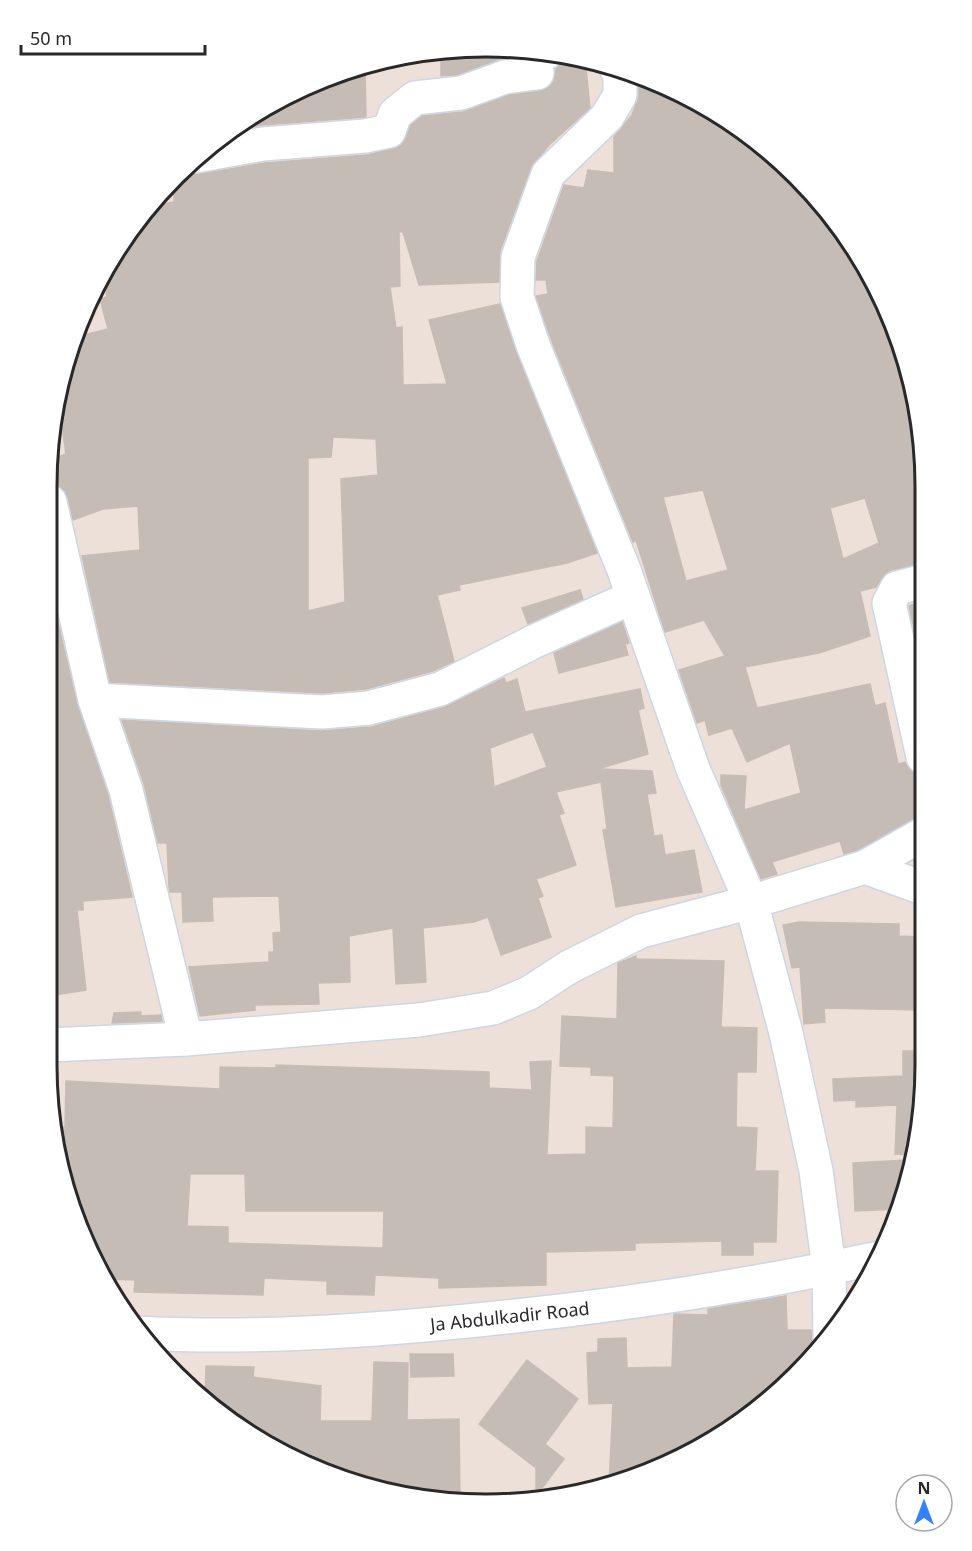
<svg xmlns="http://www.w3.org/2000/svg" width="972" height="1551" viewBox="0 0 972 1551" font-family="'Noto Sans',sans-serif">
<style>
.building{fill:#c4bcb5;stroke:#c8bcb3;stroke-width:1.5;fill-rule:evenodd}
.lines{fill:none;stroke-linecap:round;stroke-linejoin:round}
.minor-casing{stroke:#ced6e4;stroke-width:36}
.minor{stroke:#fff;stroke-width:33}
.labels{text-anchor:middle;stroke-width:4.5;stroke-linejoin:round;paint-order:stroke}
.street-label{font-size:18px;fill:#292929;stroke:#fff}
.rim{fill:none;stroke:#292929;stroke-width:3}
</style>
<rect width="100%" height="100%" fill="#ede0d9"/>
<!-- building -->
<g class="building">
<path d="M 519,48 L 517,57 L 499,59 L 457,75 L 441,76 L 441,50 Z"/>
<path d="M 573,57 L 585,59 L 590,108 L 549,145 L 531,167 L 500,251 L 499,282 L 419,285 L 403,232 L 399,232 L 400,286 L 390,287 L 396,328 L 402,327 L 403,385 L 447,384 L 429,320 L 500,304 L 516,352 L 597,553 L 567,563 L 459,585 L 460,590 L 437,595 L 454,661 L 433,671 L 366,689 L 322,693 L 110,682 L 82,556 L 140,550 L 138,506 L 103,509 L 73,520 L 64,490 L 50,481 L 50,460 L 66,454 L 58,399 L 75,337 L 108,329 L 100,299 L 107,297 L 104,276 L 137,219 L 149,206 L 174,202 L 174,180 L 183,169 L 190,174 L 199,174 L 265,163 L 367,155 L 393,149 L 402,145 L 411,125 L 422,116 L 463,112 L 509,95 L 548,88 L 554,81 L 556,69 L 564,58 ZM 333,437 L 376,439 L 378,475 L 341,479 L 345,602 L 308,611 L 308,458 L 331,457 Z"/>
<path d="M 365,65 L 366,117 L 262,125 L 231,131 L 266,106 L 344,70 Z"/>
<path d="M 639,76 L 675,90 L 675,96 L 688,96 L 753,137 L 817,196 L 867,267 L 902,345 L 925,457 L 924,563 L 892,570 L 885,574 L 876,587 L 860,591 L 870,636 L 819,653 L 745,667 L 757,708 L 870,684 L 875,706 L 885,703 L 898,764 L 905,762 L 914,773 L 921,816 L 858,850 L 844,854 L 840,841 L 772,862 L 777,874 L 761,879 L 721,785 L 721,775 L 746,776 L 744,810 L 801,793 L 790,743 L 747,762 L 732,728 L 709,735 L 705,720 L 697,723 L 679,670 L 725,656 L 704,620 L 665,632 L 636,540 L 633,542 L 551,339 L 536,296 L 548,294 L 546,280 L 536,280 L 537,261 L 564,185 L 584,188 L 588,170 L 614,173 L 614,137 L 632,115 L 639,96 ZM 703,490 L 728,570 L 686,581 L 663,497 ZM 865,498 L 879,543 L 843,559 L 830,508 Z"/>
<path d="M 49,584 L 77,704 L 108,795 L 132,897 L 83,901 L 83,910 L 77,910 L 86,990 L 47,996 L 48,852 L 52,852 L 51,777 L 48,777 Z"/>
<path d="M 580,590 L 583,599 L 528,624 L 522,608 Z"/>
<path d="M 924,600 L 924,673 L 909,606 Z"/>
<path d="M 622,622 L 629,643 L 625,644 L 628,655 L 559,673 L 554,653 Z"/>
<path d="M 504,678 L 506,683 L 517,679 L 525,712 L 640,689 L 644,708 L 638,710 L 648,754 L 598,769 L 652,771 L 656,793 L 647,794 L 654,836 L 662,835 L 665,855 L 694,850 L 702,892 L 616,907 L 603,830 L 607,829 L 601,782 L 556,792 L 564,813 L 559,815 L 576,865 L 536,879 L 543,896 L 538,898 L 551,937 L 501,955 L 488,917 L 474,922 L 423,928 L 426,982 L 396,984 L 393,928 L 349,936 L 350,982 L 318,983 L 319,1004 L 255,1005 L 255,1010 L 200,1016 L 189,967 L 269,962 L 269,952 L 274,952 L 273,933 L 281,932 L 279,896 L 212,897 L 213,921 L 183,922 L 182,892 L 170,892 L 169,887 L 167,843 L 158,843 L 144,784 L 122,720 L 321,731 L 371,727 L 445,707 ZM 533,732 L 547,767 L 494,787 L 490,748 Z"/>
<path d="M 799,922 L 899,924 L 899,936 L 923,937 L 922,1010 L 824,1008 L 825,1022 L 804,1024 L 800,967 L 792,968 L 783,925 Z"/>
<path d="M 636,956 L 636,959 L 724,961 L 721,1027 L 757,1028 L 756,1072 L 737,1072 L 736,1127 L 757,1128 L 755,1171 L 778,1171 L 776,1242 L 753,1242 L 753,1255 L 722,1255 L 722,1241 L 635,1243 L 635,1250 L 546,1252 L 546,1285 L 439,1288 L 439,1278 L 375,1275 L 374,1295 L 327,1294 L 327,1281 L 264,1278 L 263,1295 L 134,1292 L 135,1280 L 109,1279 L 70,1206 L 59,1139 L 59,1127 L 65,1127 L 66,1081 L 220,1089 L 220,1067 L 276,1068 L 276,1065 L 489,1072 L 489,1088 L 532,1090 L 530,1062 L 551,1061 L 547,1155 L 586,1154 L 586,1127 L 613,1128 L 614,1076 L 591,1075 L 591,1067 L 560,1066 L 562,1016 L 617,1019 L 618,963 ZM 190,1174 L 245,1174 L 246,1211 L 384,1211 L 383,1248 L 228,1243 L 228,1227 L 187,1226 Z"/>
<path d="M 141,1012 L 141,1016 L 161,1015 L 162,1021 L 112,1023 L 114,1013 Z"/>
<path d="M 903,1051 L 922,1051 L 922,1122 L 913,1155 L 895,1154 L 897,1105 L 856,1107 L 856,1100 L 834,1101 L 833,1079 L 903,1076 Z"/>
<path d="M 907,1160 L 908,1175 L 899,1209 L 855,1211 L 853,1163 Z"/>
<path d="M 786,1296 L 787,1330 L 811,1330 L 813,1353 L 730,1430 L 627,1481 L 609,1484 L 613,1403 L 589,1404 L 587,1353 L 598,1352 L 598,1339 L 626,1338 L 627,1368 L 672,1367 L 674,1314 L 708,1315 L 708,1309 Z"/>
<path d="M 410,1354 L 453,1354 L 454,1376 L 411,1377 Z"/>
<path d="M 527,1360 L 578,1399 L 545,1444 L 564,1459 L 536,1496 L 536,1468 L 479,1424 Z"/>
<path d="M 374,1362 L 408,1363 L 407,1420 L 459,1419 L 460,1500 L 345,1481 L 219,1414 L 205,1400 L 206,1366 L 254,1367 L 253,1377 L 321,1386 L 320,1421 L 372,1421 Z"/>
</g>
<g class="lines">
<!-- minor casing -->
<g class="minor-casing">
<g id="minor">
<path d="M 616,68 L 620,75 L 620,95 L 607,117 L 548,174 L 518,257 L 517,297 L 533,345 L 624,570 L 693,769 L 751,902 L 786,1033 L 816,1171 L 829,1268 L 830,1337"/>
<path d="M 196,156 L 263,144 L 365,136 L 389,131 L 395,114 L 415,98 L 461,93 L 505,77 L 537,73 L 536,56 L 546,53"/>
<path d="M 50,502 L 95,700 L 126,790 L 186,1039"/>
<path d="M 95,700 L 322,712 L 369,708 L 440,689 L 535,641 L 633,597"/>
<path d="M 923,757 L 889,603 L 897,588 L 924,581"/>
<path d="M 865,867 L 923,834"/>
<path d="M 47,1045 L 186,1039 L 419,1020 L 493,1008 L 529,993 L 569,967 L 641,931 L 751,902 L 865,867 L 923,888"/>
<path d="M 137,1333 C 254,1339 371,1331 487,1319 C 618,1306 749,1286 878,1258"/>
</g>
</g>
<!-- minor -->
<use href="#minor" class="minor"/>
</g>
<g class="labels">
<!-- street labels -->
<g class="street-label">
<text transform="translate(510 1317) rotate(-6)" y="6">Ja Abdulkadir Road</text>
</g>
</g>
<!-- crop -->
<path d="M0 0H972V1551H0ZM486 57H486A429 429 0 0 1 915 486V1065A429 429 0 0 1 486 1494H486A429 429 0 0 1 57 1065V486A429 429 0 0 1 486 57Z" fill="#fff" fill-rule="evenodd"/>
<path class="rim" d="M486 57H486A429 429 0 0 1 915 486V1065A429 429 0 0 1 486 1494H486A429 429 0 0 1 57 1065V486A429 429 0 0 1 486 57Z"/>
<!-- north arrow -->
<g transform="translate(924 1503)"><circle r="28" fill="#ffffff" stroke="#a9a9a9" stroke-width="1.5"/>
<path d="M0-4.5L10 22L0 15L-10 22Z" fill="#3481ff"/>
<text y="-9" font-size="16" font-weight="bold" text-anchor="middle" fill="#292929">N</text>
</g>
<!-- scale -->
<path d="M21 45v9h184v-9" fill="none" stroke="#292929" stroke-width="3"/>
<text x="30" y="45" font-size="18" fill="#292929" stroke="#ffffff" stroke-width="4.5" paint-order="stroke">50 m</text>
</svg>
